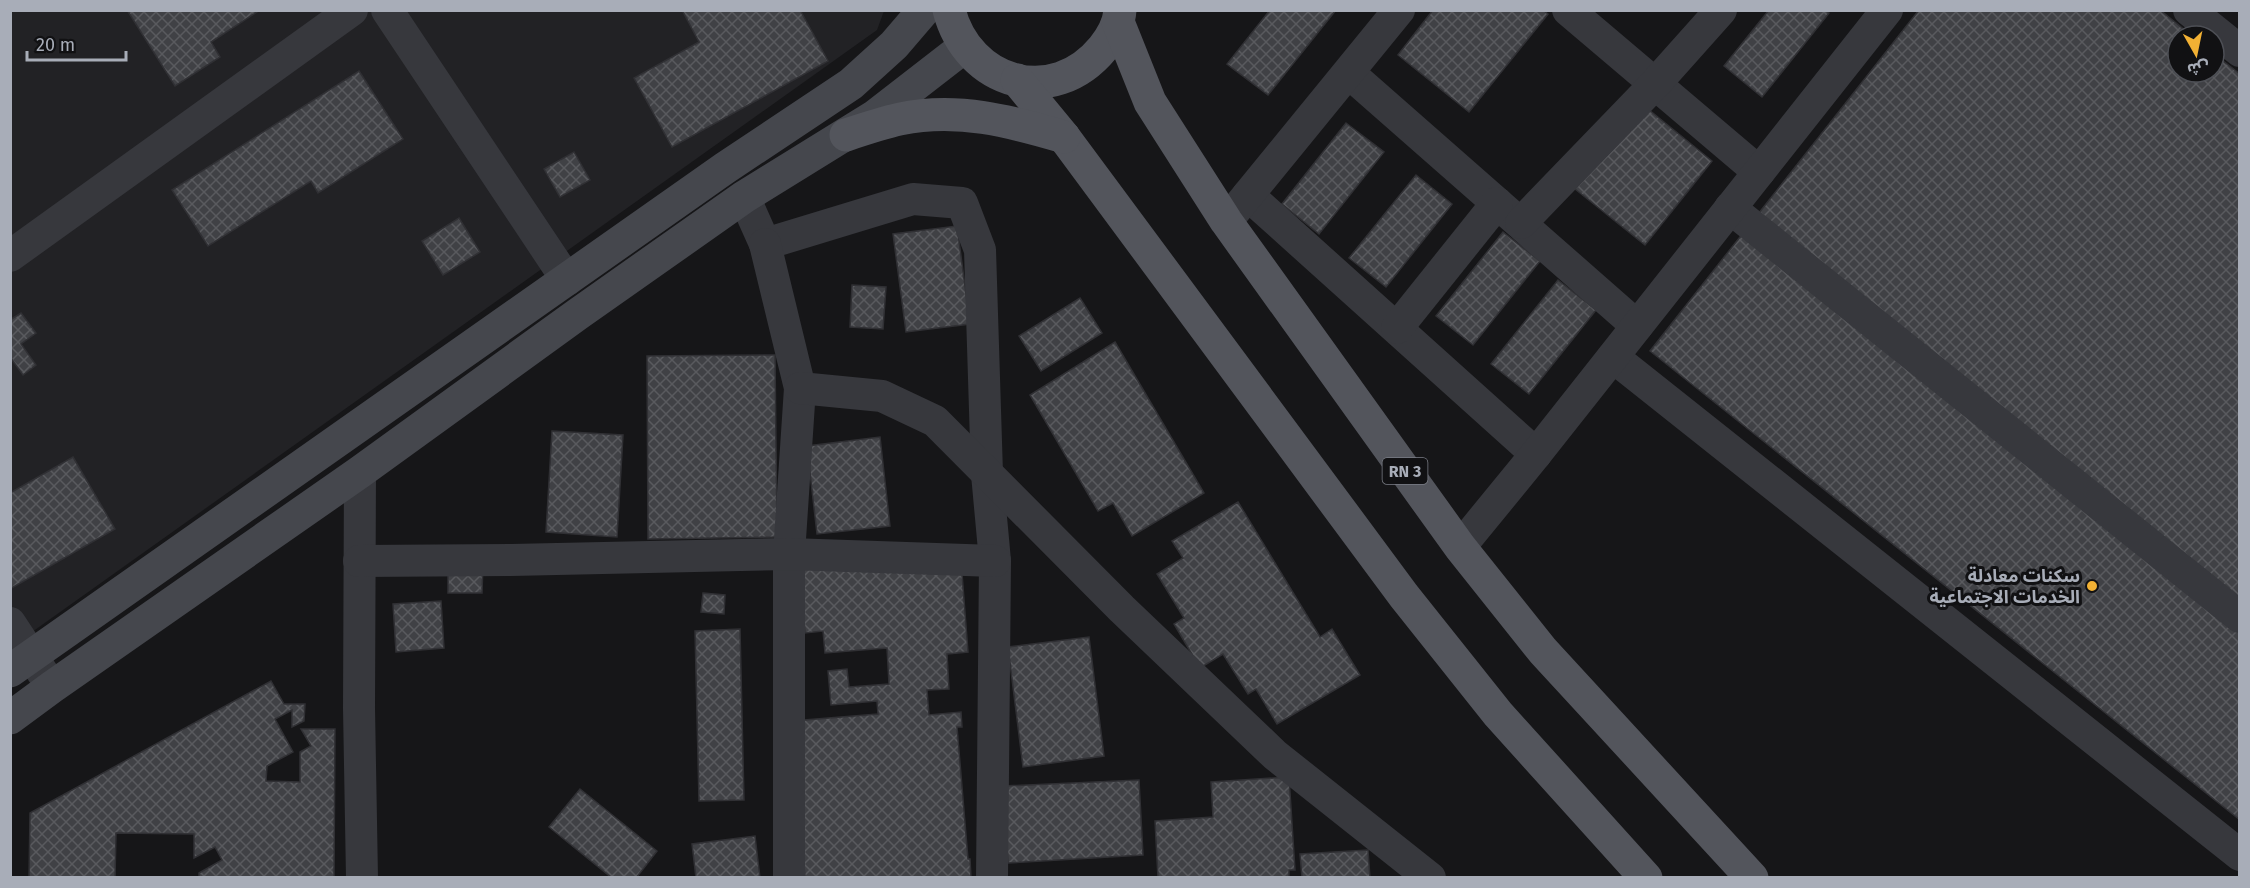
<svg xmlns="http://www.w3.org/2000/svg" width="2250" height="888" viewBox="0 0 2250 888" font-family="'Fira Sans','Noto Sans Arabic',sans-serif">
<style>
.built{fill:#222225}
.building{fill:url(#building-cross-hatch);stroke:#303034;stroke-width:1.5}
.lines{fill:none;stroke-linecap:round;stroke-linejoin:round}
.street{stroke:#37383d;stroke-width:32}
.secondary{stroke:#45474d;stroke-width:33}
.primary{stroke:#53555c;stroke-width:33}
.poi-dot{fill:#f2b134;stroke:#111113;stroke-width:2}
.labels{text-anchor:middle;stroke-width:6;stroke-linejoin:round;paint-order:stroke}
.shield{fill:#111113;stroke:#7b7e86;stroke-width:1.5}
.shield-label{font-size:16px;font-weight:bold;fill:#a8adb8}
.poi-label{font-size:18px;font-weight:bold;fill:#a8adb8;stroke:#111113;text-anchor:end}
</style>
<defs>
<pattern id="building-cross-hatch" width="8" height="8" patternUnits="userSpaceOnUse" patternTransform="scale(1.5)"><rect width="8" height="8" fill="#404145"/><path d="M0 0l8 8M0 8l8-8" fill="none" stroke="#595a5e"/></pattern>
</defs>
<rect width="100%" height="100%" fill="#161618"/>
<!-- built -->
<path class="built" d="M 11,11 L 884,11 L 877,30 L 11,647 Z"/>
<!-- building -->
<g class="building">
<path d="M 127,10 L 260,10 L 211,42 L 220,57 L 175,86 Z"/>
<path d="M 682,10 L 800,10 L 828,61 L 672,147 L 634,78 L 699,42 Z"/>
<path d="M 1270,10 L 1336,10 L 1268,95 L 1227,64 Z"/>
<path d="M 1433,10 L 1543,10 L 1548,14 L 1469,112 L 1398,55 Z"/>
<path d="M 1769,10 L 1826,10 L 1829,13 L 1762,97 L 1724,66 Z"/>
<path d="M 1919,10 L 2160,10 L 2192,36 L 2178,36 L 2178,72 L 2214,72 L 2214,54 L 2240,74 L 2240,820 L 1650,351 Z"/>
<path d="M 359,71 L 403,139 L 318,193 L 311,181 L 208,246 L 172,190 Z"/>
<path d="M 1643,105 L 1712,161 L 1645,245 L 1575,189 Z"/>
<path d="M 1346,123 L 1384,152 L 1319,234 L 1282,204 Z"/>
<path d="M 574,152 L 590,180 L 560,197 L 544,169 Z"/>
<path d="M 1416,175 L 1452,204 L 1386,287 L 1349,258 Z"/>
<path d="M 459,218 L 480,252 L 443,275 L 422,241 Z"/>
<path d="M 957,226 L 970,324 L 906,332 L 893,234 Z"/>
<path d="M 1503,232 L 1540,261 L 1473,345 L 1436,316 Z"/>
<path d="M 1558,280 L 1596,310 L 1529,394 L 1491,364 Z"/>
<path d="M 852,285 L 886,287 L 883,329 L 850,327 Z"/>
<path d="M 1080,298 L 1102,333 L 1041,371 L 1019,336 Z"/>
<path d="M 21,313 L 36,333 L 21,344 L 36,365 L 23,375 L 10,357 L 10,320 Z"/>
<path d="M 1115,342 L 1204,493 L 1132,536 L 1113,503 L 1098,511 L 1030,395 Z"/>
<path d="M 775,355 L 777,537 L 648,539 L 647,356 Z"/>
<path d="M 552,431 L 623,435 L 617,537 L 546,532 Z"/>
<path d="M 880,437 L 890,526 L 817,534 L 807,446 Z"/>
<path d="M 73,457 L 115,529 L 10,589 L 10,493 Z"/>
<path d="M 1238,502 L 1320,637 L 1332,629 L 1360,675 L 1277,724 L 1256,689 L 1248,694 L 1223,654 L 1200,668 L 1174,624 L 1184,618 L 1157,574 L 1183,558 L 1172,541 Z"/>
<path d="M 960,547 L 968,652 L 947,654 L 949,689 L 927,690 L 929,715 L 961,712 L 962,727 L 957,727 L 968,859 L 970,859 L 971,878 L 805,878 L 792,721 L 878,714 L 877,701 L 831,705 L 828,671 L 847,669 L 849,687 L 889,684 L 887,648 L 825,653 L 823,631 L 805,633 L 799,560 Z"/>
<path d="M 448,563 L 483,563 L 482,593 L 448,593 Z"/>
<path d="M 703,593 L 725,595 L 724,614 L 701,612 Z"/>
<path d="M 441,601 L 444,648 L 396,652 L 393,604 Z"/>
<path d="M 740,629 L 744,800 L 699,801 L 695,631 Z"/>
<path d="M 1089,637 L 1104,756 L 1023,767 L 1008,647 Z"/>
<path d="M 271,681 L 284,704 L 305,704 L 304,721 L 292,727 L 292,710 L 275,719 L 293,752 L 267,766 L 266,781 L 300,782 L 300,752 L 311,746 L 301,729 L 335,729 L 334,878 L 199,878 L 199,873 L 222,860 L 215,847 L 194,858 L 194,834 L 116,833 L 115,878 L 29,878 L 30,813 Z"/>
<path d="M 1289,777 L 1295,870 L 1289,870 L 1289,878 L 1158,878 L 1155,821 L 1213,817 L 1211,782 Z"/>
<path d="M 1139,780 L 1143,855 L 1008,863 L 1003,786 Z"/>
<path d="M 580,789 L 657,851 L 636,878 L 612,878 L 549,827 Z"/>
<path d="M 755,836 L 760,878 L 696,878 L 692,844 Z"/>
<path d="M 1368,850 L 1370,878 L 1302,878 L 1300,854 Z"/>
</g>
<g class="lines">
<!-- street -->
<g class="street">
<path d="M 387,10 L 567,280"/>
<path d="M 1568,10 L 1759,172"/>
<path d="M 2189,10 L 2240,51"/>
<path d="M 1349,73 L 1637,326"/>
<path d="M 1248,195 L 1536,454"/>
<path d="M 744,197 L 765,244 L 913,199 L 962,203 L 980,250 L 987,474 L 995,561 L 992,878"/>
<path d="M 1730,208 L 2240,617"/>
<path d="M 1234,212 L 1399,10"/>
<path d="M 1521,223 L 1655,84 L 1721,10"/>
<path d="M 765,244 L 800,388 L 789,554 L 789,878"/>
<path d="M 10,256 L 352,10"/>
<path d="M 1397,328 L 1497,203"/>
<path d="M 1613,357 L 2240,855"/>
<path d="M 800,388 L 882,396 L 935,421 L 1122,609 L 1275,755 L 1430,878"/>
<path d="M 360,472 L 359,708 L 362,878"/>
<path d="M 1460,547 L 1536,454 L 1887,10"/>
<path d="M 359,561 L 511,560 L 789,554 L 995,561"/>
<path d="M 10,623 L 52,687"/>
</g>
<!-- secondary -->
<g class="secondary">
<path d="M 10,671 L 725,168 L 851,84 L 894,45 L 924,10"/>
<path d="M 10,718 L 52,687 L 360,472 L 578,314 L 744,197 L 875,116 L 964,47"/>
</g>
<!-- primary -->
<g class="primary">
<path d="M 949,10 C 968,84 1053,109 1103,48 C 1111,38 1119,24 1120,10"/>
<path d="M 1118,22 L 1150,102 L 1226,221 L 1460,547 L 1543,651 L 1752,878"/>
<path d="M 1017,80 L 1064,137 L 1404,596 L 1498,714 L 1646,878"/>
<path d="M 846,135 C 864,129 882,123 900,119 C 957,107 1010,121 1064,137"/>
</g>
</g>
<!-- markers -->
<circle class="poi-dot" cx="2092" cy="586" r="6"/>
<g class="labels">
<!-- shield labels -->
<rect class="shield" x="1382.5" y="458" width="45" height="26" rx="4.5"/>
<g class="shield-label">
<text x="1405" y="477">RN 3</text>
</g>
<!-- poi labels -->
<g class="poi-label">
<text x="2080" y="582">سكنات معادلة<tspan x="2080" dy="21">الخدمات الاجتماعية</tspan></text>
</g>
</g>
<!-- border -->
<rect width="2250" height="888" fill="none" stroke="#a8adb8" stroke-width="24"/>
<!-- north arrow -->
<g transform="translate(2196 54) rotate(171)"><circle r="28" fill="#111113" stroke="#4d4f55" stroke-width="1.5"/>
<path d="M0-4.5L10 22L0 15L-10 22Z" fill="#f2b134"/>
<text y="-9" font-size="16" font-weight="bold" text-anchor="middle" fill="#a8adb8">ش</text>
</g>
<!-- scale -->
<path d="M27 51v9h99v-9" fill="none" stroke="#a8adb8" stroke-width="3"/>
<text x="36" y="51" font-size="18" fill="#a8adb8" stroke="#111113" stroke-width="4.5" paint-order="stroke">20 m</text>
</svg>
